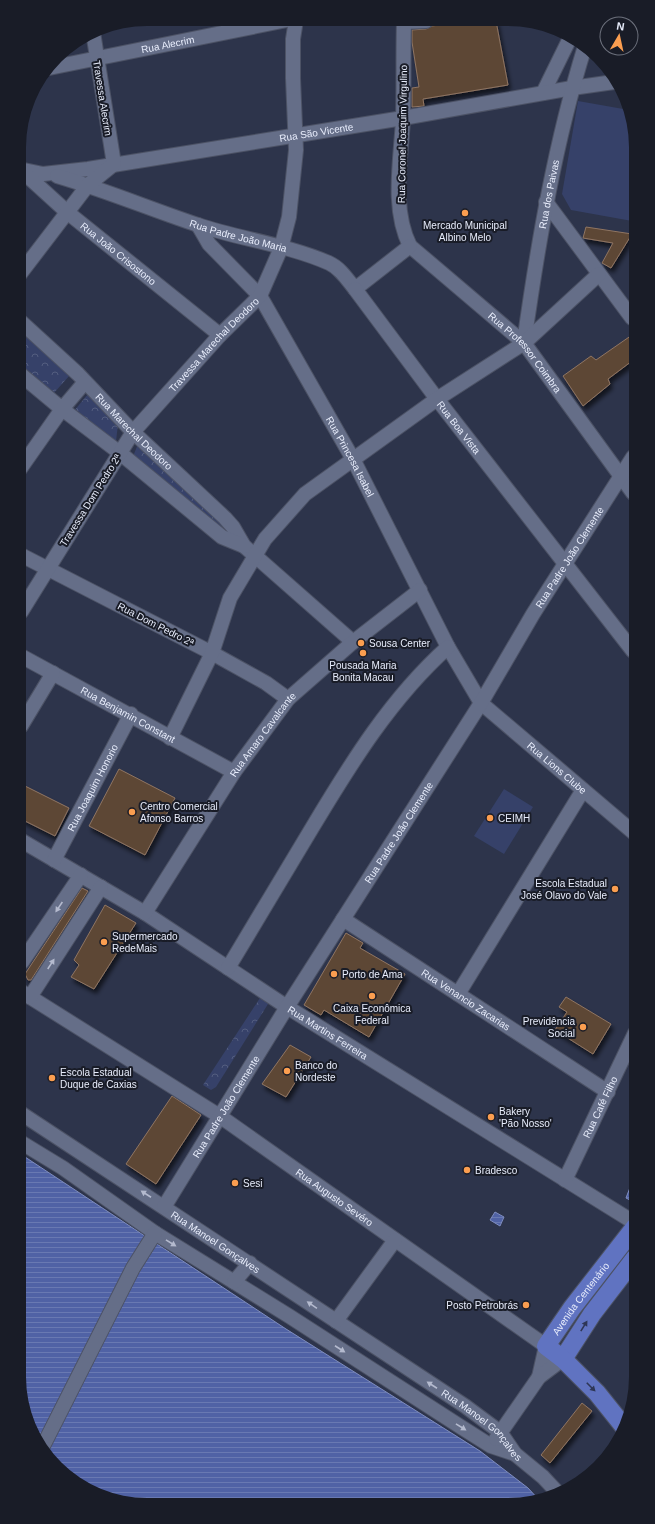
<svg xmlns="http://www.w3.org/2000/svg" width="655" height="1524" viewBox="0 0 655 1524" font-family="Helvetica,sans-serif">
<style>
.park{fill:url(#park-crowns)}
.pitch{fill:#364169}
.water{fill:url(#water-rules);stroke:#7e8cbf}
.building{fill:#5d4634;stroke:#8f7562;filter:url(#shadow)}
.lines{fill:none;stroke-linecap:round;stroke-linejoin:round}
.minor-casing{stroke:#4c5265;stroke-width:16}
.major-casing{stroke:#4c5265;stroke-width:20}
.minor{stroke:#656e88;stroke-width:14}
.major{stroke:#6073c1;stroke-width:18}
.oneway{fill:#b4bace}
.oneway2{fill:#2e3655}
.poi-dot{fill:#fb9e50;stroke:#191c27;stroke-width:1.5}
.labels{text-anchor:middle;stroke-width:4;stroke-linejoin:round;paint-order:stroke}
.street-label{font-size:10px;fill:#e8edfc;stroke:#191c27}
.poi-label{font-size:10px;fill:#e8edfc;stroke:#191c27;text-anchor:start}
</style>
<defs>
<pattern id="park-crowns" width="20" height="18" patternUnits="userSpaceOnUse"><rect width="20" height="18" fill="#364169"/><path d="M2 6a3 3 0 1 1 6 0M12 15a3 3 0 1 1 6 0" fill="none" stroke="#535d7f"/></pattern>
<pattern id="water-rules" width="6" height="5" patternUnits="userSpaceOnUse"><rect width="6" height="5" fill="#5062a5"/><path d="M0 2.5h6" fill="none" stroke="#6979b2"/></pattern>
<filter id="shadow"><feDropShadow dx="2.5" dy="4.5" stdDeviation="2" flood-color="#0009"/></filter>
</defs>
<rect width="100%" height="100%" fill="#2d344b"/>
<!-- park -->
<g class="park">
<path d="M 20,328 L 70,375 L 53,394 L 20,368 Z"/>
<path d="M 88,394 L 118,424 L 116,441 L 74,411 Z"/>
<path d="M 138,444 L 220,519 L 237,540 L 132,459 Z"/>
<path d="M 264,997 L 268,1000 L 268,1004 L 216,1087 L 211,1090 L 203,1085 L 260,998 Z"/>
</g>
<!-- pitch -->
<g class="pitch">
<path d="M 578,101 L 629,110 L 632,114 L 632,221 L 571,210 L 562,194 Z"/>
<path d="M 504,789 L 533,807 L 504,854 L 474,836 Z"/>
</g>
<!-- water -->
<g class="water">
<path d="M 22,1155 L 286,1329 L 480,1451 L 528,1488 L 540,1501 L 122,1503 L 62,1473 L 36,1441 L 23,1410 Z"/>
<path d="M 631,1185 L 635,1187 L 634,1202 L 626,1198 Z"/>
<path d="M 495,1212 L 504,1217 L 500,1226 L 490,1220 Z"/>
</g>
<!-- building -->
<g class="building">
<path d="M 470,21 L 496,21 L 508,85 L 423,99 L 424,106 L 412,107 L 412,88 L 419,87 L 412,42 L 412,30 L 426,29 L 432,26 Z"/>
<path d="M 586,227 L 632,234 L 611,268 L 602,263 L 613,243 L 583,238 Z"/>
<path d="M 632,335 L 632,361 L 608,379 L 610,384 L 583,406 L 563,376 L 591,356 L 596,360 Z"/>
<path d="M 119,769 L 175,798 L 145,855 L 89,826 Z"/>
<path d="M 21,784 L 69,808 L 55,836 L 21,819 Z"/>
<path d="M 82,888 L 88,891 L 31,980 L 28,980 L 25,974 Z"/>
<path d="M 105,905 L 136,923 L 94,989 L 71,977 L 79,965 L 74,960 Z"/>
<path d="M 346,933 L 363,943 L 360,948 L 405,974 L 369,1037 L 324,1010 L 321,1015 L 304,1005 Z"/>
<path d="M 566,997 L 611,1024 L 593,1054 L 555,1030 L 567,1012 L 559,1007 Z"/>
<path d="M 290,1045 L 311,1057 L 286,1097 L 262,1084 Z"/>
<path d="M 172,1096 L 201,1115 L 156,1184 L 126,1164 Z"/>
<path d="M 582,1403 L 592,1411 L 550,1463 L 541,1455 Z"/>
</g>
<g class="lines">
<!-- minor casing -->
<g class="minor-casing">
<g id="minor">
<path id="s1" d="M 404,21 C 403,53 404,86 403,119 C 401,160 391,208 410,246 L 524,343 L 633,493"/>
<path d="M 404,22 L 426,21"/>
<path id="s2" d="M 49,68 L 287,20"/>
<path d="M 543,93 L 571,36"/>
<path id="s3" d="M 19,169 L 43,174 L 88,169 L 403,118 L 572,88 L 614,82"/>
<path id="s4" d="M 22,171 L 67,212 L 220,335"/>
<path id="s5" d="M 57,176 C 105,190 150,209 198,225 C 240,239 288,245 329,263 C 340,268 347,279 355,289 L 410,246"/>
<path d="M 546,202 L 632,318"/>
<path id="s6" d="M 198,225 L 209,244 L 260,296 L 354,461 L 448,647 L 481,703 L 634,833"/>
<path d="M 20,274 L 88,185 L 114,164 L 93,32"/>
<path id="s7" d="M 355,289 L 437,399 L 633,651"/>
<path id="s8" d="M 20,321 L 78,374 L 133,432 L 225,518 L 233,527 L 244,546 L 353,642"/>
<path id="s9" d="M 524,343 C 538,243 555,143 585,46"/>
<path d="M 20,374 L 62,409 L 120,453 L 222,537 L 244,546"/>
<path d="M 20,469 L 62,409 L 85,382"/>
<path d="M 21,555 L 212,653 L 266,683 L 288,699"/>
<path id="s10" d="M 21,612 L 133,432 L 220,335 L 260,296 L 281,248 L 289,217 L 296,150 L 293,78 L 293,39 L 296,20"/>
<path id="s11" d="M 21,656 L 234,772"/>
<path d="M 21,726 L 53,673"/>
<path d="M 170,738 L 212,653 L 230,598 L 265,539 L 305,494 L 437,399 L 524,343 L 599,274"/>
<path id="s12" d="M 22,841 L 145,913 L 287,1007 L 635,1223"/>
<path id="s13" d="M 54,860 L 131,714"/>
<path id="s14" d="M 145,913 L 234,772 L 288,699 L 353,642 L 420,590"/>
<path id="s15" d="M 343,919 L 608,1092"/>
<path d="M 22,962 L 81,875"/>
<path d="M 228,968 C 256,921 284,875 312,828 C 351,763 391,698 448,647"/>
<path id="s16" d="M 22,992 L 221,1117 L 546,1346 L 539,1377"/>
<path d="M 458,994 L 583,790"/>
<path d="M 30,997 L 101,887"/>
<path id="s17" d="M 22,1114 L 465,1406 L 500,1432 L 515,1454 L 543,1477 L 558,1493"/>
<path d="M 22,1143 L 63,1168 L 155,1233 L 289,1316 L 461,1427 L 491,1446 L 515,1454"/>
<path id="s18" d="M 565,1180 L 635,1033"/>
<path id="s19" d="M 164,1207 L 287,1007 L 481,703 L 533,614 L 633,457"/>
<path d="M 234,1282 L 250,1263"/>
<path d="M 336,1321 L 395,1240"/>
<path d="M 496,1439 L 539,1377 L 563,1359"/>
<path d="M 42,1448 L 133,1268 L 155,1233"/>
</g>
</g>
<!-- major casing -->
<g class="major-casing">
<g id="major">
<path d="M 563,1359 L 592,1314 L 635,1258"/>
<path id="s20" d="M 625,1428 L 597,1393 L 563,1359 L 546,1346 L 572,1308 L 635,1227"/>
</g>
</g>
<!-- minor -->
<use href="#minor" class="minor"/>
<!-- major -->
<use href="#major" class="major"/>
</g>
<!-- one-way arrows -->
<defs><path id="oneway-solid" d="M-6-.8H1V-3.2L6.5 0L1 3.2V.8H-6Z"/></defs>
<g class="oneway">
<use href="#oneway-solid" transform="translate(59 907) rotate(124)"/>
<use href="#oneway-solid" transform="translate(51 964) rotate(-57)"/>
<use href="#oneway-solid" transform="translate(146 1194) rotate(-147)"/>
<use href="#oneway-solid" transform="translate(171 1243) rotate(32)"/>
<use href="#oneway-solid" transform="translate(312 1305) rotate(-146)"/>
<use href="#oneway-solid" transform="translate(340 1349) rotate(33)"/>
<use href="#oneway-solid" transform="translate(432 1385) rotate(-147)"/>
<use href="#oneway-solid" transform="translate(461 1427) rotate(32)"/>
</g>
<g class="oneway2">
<use href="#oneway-solid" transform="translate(584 1326) rotate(-58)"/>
<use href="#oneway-solid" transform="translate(591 1387) rotate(45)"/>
</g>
<!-- markers -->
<g class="poi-dot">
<circle cx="465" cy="213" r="4"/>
<circle cx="361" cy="643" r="4"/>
<circle cx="363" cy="653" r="4"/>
<circle cx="132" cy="812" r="4"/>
<circle cx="490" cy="818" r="4"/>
<circle cx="615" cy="889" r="4"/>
<circle cx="104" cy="942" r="4"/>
<circle cx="334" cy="974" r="4"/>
<circle cx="372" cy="996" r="4"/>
<circle cx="583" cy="1027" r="4"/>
<circle cx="287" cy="1071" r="4"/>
<circle cx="52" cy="1078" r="4"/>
<circle cx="491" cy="1117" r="4"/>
<circle cx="467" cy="1170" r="4"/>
<circle cx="235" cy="1183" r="4"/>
<circle cx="526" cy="1305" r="4"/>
</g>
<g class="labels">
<!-- street labels -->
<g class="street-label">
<text dy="4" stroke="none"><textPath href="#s2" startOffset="121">Rua Alecrim</textPath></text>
<text transform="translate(103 98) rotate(81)" y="4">Travessa Alecrim</text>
<text dy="4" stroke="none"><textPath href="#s3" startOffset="301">Rua São Vicente</textPath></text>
<text transform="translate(402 134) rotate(-89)" y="4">Rua Coronel Joaquim Virgulino</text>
<text dy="4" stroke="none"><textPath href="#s9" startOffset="151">Rua dos Paivas</textPath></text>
<text dy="4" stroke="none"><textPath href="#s5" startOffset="191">Rua Padre João Maria</textPath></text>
<text dy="4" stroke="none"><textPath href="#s4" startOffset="127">Rua João Crisostono</textPath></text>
<text dy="4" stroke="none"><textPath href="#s10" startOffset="331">Travessa Marechal Deodoro</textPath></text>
<text dy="4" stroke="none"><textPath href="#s1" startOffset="384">Rua Professor Coimbra</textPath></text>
<text dy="4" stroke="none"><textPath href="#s7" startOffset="173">Rua Boa Vista</textPath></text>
<text dy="4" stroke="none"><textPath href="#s8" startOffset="159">Rua Marechal Deodoro</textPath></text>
<text dy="4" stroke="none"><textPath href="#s6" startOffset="279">Rua Princesa Isabel</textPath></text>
<text transform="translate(90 500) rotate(-58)" y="4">Travessa Dom Pedro 2ª</text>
<text dy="4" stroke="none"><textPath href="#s19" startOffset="766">Rua Padre João Clemente</textPath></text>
<text transform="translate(156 624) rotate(27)" y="4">Rua Dom Pedro 2ª</text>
<text dy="4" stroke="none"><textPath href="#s11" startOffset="122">Rua Benjamin Constant</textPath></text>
<text dy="4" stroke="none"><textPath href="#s14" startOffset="214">Rua Amaro Cavalcante</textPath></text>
<text dy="4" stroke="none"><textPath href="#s6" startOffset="658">Rua Lions Clube</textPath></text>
<text dy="4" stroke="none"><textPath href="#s13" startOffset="82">Rua Joaquim Honorio</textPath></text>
<text dy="4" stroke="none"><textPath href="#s19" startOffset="442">Rua Padre João Clemente</textPath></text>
<text dy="4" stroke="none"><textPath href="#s15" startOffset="147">Rua Venancio Zacarias</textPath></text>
<text dy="4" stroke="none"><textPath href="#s12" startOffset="361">Rua Martins Ferreira</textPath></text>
<text dy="4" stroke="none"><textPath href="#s19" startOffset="118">Rua Padre João Clemente</textPath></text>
<text dy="4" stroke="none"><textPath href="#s18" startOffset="81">Rua Café Filho</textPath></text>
<text dy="4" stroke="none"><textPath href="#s16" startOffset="374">Rua Augusto Sevéro</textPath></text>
<text dy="4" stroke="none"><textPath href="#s17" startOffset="232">Rua Manoel Gonçalves</textPath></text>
<text dy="4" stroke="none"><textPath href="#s20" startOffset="173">Avenida Centenário</textPath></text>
<text dy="4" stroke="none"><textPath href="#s17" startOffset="556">Rua Manoel Gonçalves</textPath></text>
</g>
<!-- poi labels -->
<g class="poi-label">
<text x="465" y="229" text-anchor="middle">Mercado Municipal<tspan x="465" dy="12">Albino Melo</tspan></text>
<text x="369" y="647">Sousa Center</text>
<text x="363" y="669" text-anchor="middle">Pousada Maria<tspan x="363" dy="12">Bonita Macau</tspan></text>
<text x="140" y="810">Centro Comercial<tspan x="140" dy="12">Afonso Barros</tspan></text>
<text x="498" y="822">CEIMH</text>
<text x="607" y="887" text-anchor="end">Escola Estadual<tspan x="607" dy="12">José Olavo do Vale</tspan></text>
<text x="112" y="940">Supermercado<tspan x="112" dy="12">RedeMais</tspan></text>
<text x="342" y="978">Porto de Ama</text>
<text x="372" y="1012" text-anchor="middle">Caixa Econômica<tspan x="372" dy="12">Federal</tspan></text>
<text x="575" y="1025" text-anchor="end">Previdência<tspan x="575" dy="12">Social</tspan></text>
<text x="295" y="1069">Banco do<tspan x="295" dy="12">Nordeste</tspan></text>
<text x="60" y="1076">Escola Estadual<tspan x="60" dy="12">Duque de Caxias</tspan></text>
<text x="499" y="1115">Bakery<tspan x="499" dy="12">'Pão Nosso'</tspan></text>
<text x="475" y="1174">Bradesco</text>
<text x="243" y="1187">Sesi</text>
<text x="518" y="1309" text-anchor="end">Posto Petrobrás</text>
</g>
</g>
<!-- crop -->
<path d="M0 0H655V1524H0ZM147 26H508A121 121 0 0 1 629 147V1377A121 121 0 0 1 508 1498H147A121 121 0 0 1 26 1377V147A121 121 0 0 1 147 26Z" fill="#191c27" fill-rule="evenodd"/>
<!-- north arrow -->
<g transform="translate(619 36) rotate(9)"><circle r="19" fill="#191c27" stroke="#6c707c"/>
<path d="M0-3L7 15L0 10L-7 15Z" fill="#fb9e50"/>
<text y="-6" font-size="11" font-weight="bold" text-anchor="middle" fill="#e8edfc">N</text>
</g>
</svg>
